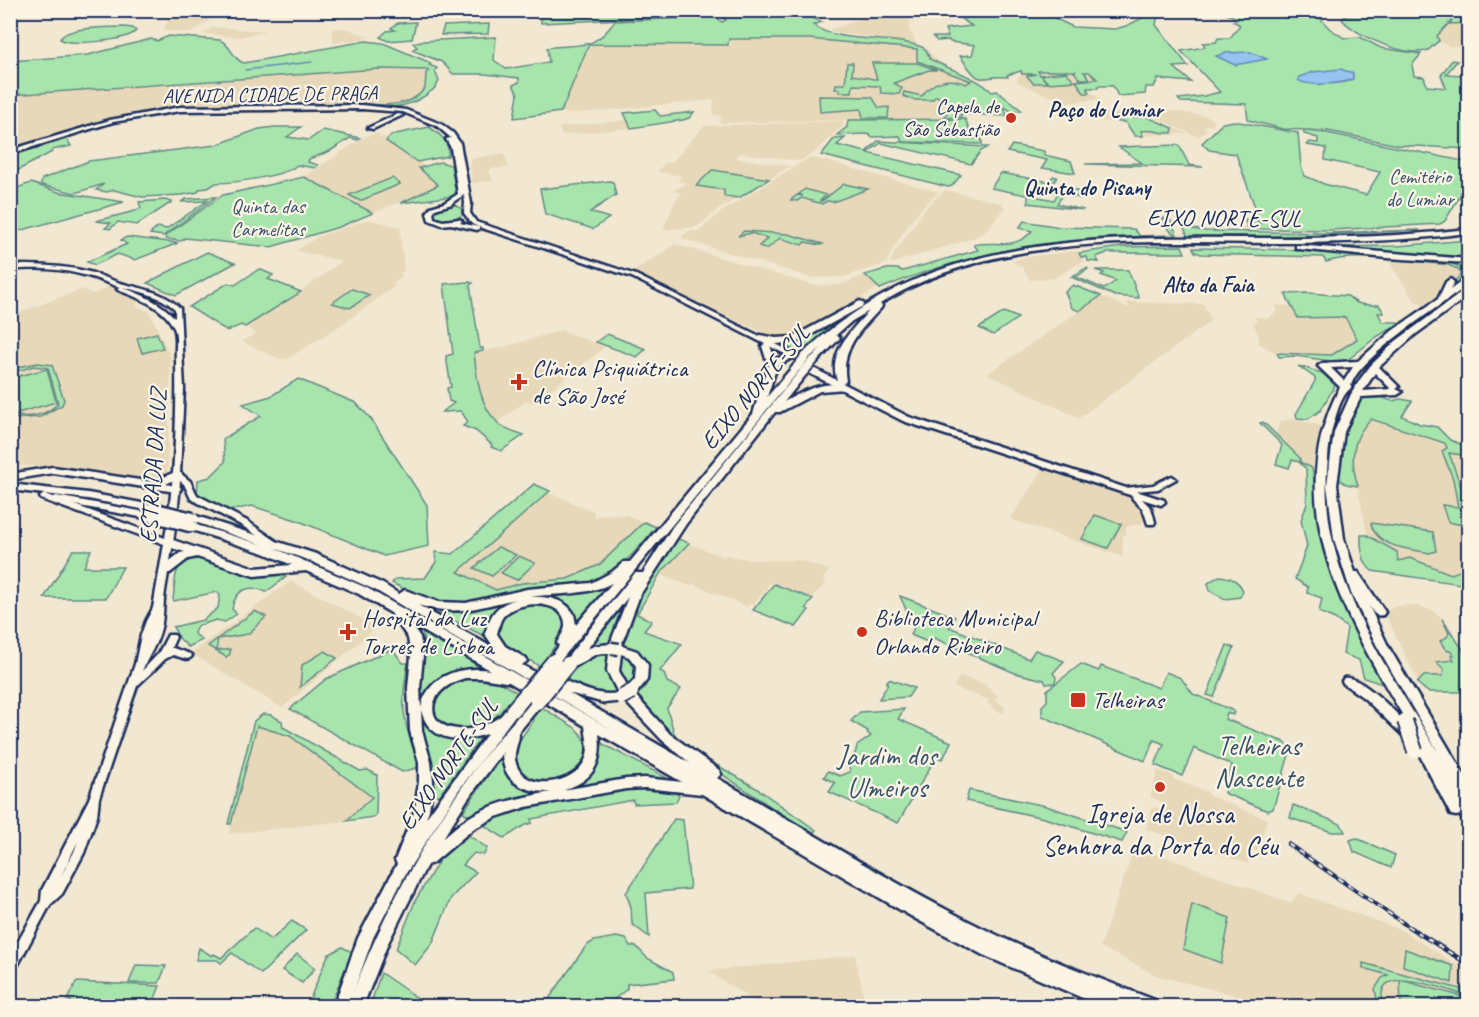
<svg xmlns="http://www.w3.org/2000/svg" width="1479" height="1017" viewBox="0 0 1479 1017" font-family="Caveat,sans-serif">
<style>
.built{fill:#e7d8ba}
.green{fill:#a8e5ad;stroke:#628a86;stroke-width:1.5}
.water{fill:#96c3f0;stroke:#6588b6;stroke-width:1.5}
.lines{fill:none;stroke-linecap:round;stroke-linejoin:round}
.stream{stroke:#6588b6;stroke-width:1.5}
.secondary-casing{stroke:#1b2f5e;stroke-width:5}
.highway-casing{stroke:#1b2f5e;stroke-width:5}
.secondary{fill:#fcf5e5;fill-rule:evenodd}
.highway{fill:#fcf5e5;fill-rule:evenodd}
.rail-casing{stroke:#1b2f5e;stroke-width:4.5}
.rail{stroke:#fcf5e5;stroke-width:2;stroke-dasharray:6;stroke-linecap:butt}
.highway-bridge-far2-casing{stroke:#1b2f5e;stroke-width:12;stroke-linecap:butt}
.highway-bridge-far1-casing{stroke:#1b2f5e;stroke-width:15;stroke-linecap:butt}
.highway-bridge-casing{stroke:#1b2f5e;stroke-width:18;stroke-linecap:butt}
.highway-bridge-far2{stroke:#fcf5e5;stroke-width:8}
.highway-bridge-far1{stroke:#fcf5e5;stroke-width:10}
.highway-bridge{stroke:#fcf5e5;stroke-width:14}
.poi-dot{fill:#c8321e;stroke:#fcf5e5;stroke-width:2}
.labels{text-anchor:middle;stroke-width:4.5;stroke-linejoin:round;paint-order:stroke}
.far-street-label{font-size:20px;fill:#1b2f5e;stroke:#fcf5e5}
.far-poi-label{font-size:20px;fill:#1b2f5e;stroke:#fcf5e5;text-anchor:end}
.far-park-label{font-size:20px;fill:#37536e;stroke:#fcf5e5}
.far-neighbourhood-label{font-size:22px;font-weight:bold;fill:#1b2f5e;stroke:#fcf5e5}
.street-label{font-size:24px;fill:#1b2f5e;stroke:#fcf5e5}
.poi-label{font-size:24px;fill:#1b2f5e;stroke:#fcf5e5;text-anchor:start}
.near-park-label{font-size:28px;fill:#37536e;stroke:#fcf5e5}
.near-poi-label{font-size:28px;fill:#1b2f5e;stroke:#fcf5e5}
</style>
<rect width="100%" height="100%" fill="#f2e8d1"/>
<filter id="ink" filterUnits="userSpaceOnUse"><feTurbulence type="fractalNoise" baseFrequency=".0167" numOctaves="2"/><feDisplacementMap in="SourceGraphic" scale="12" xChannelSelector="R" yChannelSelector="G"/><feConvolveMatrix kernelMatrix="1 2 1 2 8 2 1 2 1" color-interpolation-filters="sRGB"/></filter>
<g filter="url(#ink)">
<!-- built -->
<g class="built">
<path d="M 171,10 L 210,11 L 209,13 L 218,14 L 191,33 L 163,31 Z"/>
<path d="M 880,11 L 911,16 L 909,29 L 917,44 L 828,31 Z"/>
<path d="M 1450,17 L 1468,21 L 1468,49 L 1448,46 L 1431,37 Z"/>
<path d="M 212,27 L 268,31 L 240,37 L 202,34 Z"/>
<path d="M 346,28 L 369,37 L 370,38 L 333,43 L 332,29 Z"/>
<path d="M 732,39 L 809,39 L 926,50 L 937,60 L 971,81 L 937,96 L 952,103 L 944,118 L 720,123 L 719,120 L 722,119 L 720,116 L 713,114 L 714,100 L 569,114 L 561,112 L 589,44 L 730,45 Z"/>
<path d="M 379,69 L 429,69 L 436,72 L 439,81 L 430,92 L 403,107 L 275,106 L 172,108 L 106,120 L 11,150 L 10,95 Z"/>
<path d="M 1021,71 L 1089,72 L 1098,79 L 1077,82 L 1084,93 L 1093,93 L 1100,99 L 1065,103 L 1017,82 Z"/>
<path d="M 1174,111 L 1207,116 L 1215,121 L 1212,126 L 1207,125 L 1204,128 L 1208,129 L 1198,137 L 1142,112 Z"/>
<path d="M 1139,112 L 1143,115 L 1188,134 L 1135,136 L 1125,122 L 1107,122 L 1099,120 L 1101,115 L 1099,113 Z"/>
<path d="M 628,120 L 631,128 L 562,135 L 559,127 Z"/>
<path d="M 842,121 L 844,122 L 842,127 L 814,153 L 800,161 L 741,153 L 735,158 L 791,166 L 718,210 L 697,227 L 663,230 L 675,201 L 681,193 L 673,191 L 687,183 L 678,181 L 681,176 L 658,172 L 664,163 L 671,163 L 704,126 Z"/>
<path d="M 377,133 L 380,137 L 387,138 L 386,139 L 417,162 L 420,162 L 423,166 L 420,169 L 438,183 L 436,187 L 373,213 L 304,177 L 364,137 Z"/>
<path d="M 504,153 L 509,167 L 489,169 L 493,181 L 472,183 L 470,159 Z"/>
<path d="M 815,158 L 939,192 L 924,205 L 909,224 L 891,252 L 886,264 L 843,277 L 812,278 L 683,239 L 682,236 L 688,231 L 699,231 L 721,212 L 807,159 Z"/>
<path d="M 945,190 L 1002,203 L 1005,207 L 986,231 L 974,238 L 890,264 L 894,253 L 927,206 Z"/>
<path d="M 368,219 L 400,227 L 404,271 L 400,274 L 403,275 L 392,285 L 395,286 L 344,323 L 287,359 L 279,359 L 241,341 L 256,334 L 245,327 L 278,308 L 342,261 L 296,251 L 317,237 Z"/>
<path d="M 675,244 L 812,285 L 840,285 L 865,275 L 881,286 L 798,336 L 777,339 L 631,273 Z"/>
<path d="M 1077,251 L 1086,262 L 1078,264 L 1054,278 L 1030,280 L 1022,267 L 1012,262 L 1024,257 Z"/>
<path d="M 1388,261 L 1448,265 L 1458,269 L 1461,274 L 1445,293 L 1427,306 L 1415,301 Z"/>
<path d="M 109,286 L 140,300 L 136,306 L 149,311 L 171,357 L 170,395 L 166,399 L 170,403 L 167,476 L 155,482 L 56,466 L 11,466 L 11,316 L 82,289 L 93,294 Z"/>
<path d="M 1101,296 L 1129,308 L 1127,302 L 1204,304 L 1211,321 L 1079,418 L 987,374 Z"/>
<path d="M 1289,301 L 1337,302 L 1357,339 L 1332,355 L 1276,353 L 1258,343 L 1260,340 L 1253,322 L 1257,322 L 1255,317 L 1268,318 L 1278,310 L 1275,305 L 1291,306 Z"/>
<path d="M 561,330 L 605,347 L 534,403 L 526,401 L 498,422 L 485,406 L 478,388 L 474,353 L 508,346 Z"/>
<path d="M 1294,419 L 1321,426 L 1312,468 L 1299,462 L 1276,433 L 1280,421 Z"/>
<path d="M 1371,419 L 1468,450 L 1468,585 L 1369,570 L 1360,542 L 1361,535 L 1367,534 L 1352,459 L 1358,437 Z"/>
<path d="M 1043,469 L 1127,496 L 1142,507 L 1145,515 L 1142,524 L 1126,527 L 1126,535 L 1123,535 L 1123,557 L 1010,519 Z"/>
<path d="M 549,493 L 593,511 L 595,517 L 605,514 L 626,515 L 644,522 L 599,565 L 567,579 L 522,583 L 496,590 L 457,572 Z"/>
<path d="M 690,544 L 724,557 L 726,555 L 752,560 L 798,560 L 830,570 L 823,579 L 827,581 L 812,598 L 772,582 L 753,605 L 750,604 L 747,607 L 693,584 L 690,586 L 661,575 Z"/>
<path d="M 291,581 L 377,627 L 282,708 L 191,653 Z"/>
<path d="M 1413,605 L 1432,610 L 1447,622 L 1468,658 L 1462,692 L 1423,691 L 1386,616 L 1389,610 L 1395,606 Z"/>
<path d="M 960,676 L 985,684 L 998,696 L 994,699 L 1006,708 L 1003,713 L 991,708 L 992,706 L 987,703 L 989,700 L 953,687 Z"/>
<path d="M 256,726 L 290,736 L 373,798 L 346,821 L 229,834 Z"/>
<path d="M 1158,770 L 1174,776 L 1173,779 L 1181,782 L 1208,792 L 1208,795 L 1265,818 L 1267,821 L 1257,852 L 1252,850 L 1248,864 L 1146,829 L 1152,808 L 1160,807 L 1162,802 L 1150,797 Z"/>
<path d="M 1135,846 L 1291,903 L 1298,893 L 1399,929 L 1456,964 L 1468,961 L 1468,1006 L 1278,1006 L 1158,976 L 1100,947 Z"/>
<path d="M 855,955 L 866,1006 L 761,1006 L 708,971 Z"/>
</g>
<!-- green -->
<g class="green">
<path d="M 1235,10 L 1322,11 L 1320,18 L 1329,28 L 1344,38 L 1360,37 L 1381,48 L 1421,54 L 1412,65 L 1414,76 L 1424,77 L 1427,86 L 1446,88 L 1441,75 L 1452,60 L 1457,61 L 1446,74 L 1462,75 L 1468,68 L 1468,149 L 1398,145 L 1328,131 L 1283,129 L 1248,120 L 1246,104 L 1181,102 L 1178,99 L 1204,96 L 1220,92 L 1181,51 L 1205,47 L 1203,43 L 1216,42 L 1218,38 L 1230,38 L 1240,25 L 1233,21 L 1238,19 L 1227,14 L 1236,12 Z"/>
<path d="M 811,11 L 815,15 L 798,11 L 541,23 L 541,10 Z"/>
<path d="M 1157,11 L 1168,11 L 1157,19 L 1156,25 L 1188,66 L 1174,67 L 1191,82 L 1158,79 L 1154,87 L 1146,87 L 1145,94 L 1118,96 L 1113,86 L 1098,86 L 1098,88 L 1087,88 L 1089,93 L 1084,93 L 1076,81 L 1097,79 L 1089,72 L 1084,72 L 1090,79 L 1080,79 L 1074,72 L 1076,71 L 1038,71 L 1040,75 L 1066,72 L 1075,81 L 1048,83 L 1041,75 L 1047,83 L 1033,83 L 1027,76 L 1036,74 L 1022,74 L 1021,71 L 1007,75 L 1008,77 C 976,75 983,89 960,56 L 972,55 L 975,45 L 950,42 L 949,40 L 937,41 L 933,37 L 948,37 L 945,29 L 972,26 L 961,19 L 967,18 L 964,16 L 1036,13 L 1052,17 L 1073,27 L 1115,29 L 1126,26 Z"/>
<path d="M 1353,11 L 1468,11 L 1468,23 L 1450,24 L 1452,20 L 1437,36 L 1439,41 C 1435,43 1432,48 1428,50 C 1409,59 1353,35 1342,19 Z"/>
<path d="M 800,13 L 800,15 L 803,14 L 822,22 L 813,25 C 838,44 890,35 922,47 L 926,50 L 930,59 C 950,70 977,77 992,92 L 997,91 L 1021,110 L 1013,112 L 1004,107 L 1007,116 L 960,114 L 961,117 L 944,118 L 952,103 L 936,96 L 932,100 L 915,100 L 903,96 L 904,92 L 922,96 C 932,81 949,76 966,84 L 971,81 L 917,61 L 917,49 L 809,39 L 729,39 L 728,45 L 589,44 L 561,112 L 514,118 L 518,94 L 513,85 L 519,82 L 519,78 L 485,74 L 453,74 L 442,62 L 412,50 L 417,47 L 413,43 L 421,41 L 496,37 L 494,60 L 506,69 L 549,62 L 547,48 C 580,43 593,52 615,21 L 716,17 L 722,22 L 726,20 L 721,17 Z"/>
<path d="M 416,22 L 412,39 L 388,41 L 380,37 L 387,31 L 395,30 L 391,28 L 398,23 Z"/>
<path d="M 489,24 L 488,34 L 441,35 L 444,26 Z"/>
<path d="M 124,27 L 133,28 L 136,31 C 127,41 72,46 60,39 C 68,26 108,28 124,27 Z"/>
<path d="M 169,36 L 220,40 C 231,45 233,60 244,63 L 366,41 L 383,43 L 431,63 L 429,65 L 437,68 L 435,71 L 439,81 C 436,89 430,92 423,97 C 395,114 372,105 341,105 C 366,101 407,114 425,88 L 426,73 L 429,70 L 379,69 L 11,95 L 11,61 L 88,55 L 151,39 L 157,41 Z"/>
<path d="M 847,63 L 853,63 L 852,75 L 874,79 L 877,79 L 872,63 L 917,63 L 937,70 L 929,70 L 894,83 L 902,88 L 899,94 L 881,93 L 880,86 L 853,85 L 852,92 L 839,92 L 839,89 L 835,89 L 836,84 L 845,84 Z"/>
<path d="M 819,96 L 872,97 L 879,108 L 889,107 L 888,118 L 863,118 L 861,109 L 820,112 Z"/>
<path d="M 655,110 L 660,116 L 694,112 L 689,118 L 683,120 L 631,128 L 624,113 Z"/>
<path d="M 1129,116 L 1131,118 L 1145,116 L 1173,128 L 1172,133 C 1160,134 1153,129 1141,131 L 1143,136 L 1135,136 L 1125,122 L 1118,122 L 1114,117 Z"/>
<path d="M 965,119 L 970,130 L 940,131 L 940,136 L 982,139 L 982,144 L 902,142 L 900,136 L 871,137 L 869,134 L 837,135 L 847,127 L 848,120 Z"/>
<path d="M 1234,121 L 1298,133 L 1301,166 L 1305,176 L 1324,184 L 1366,195 L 1380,172 L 1325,160 L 1326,148 L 1307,145 L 1310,142 L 1318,143 L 1318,138 L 1304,134 L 1304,131 L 1327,133 L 1468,162 L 1468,182 L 1445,221 L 1440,224 L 1330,230 L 1254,229 L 1247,227 L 1245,220 L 1257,220 L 1261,224 L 1236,154 L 1209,150 L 1202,143 L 1223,123 Z"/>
<path d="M 275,127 L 301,127 L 287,137 L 309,140 L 323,130 L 360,138 L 358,140 L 350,138 L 330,151 L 309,159 L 308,162 L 318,165 L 315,168 L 297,165 C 286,176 234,183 216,183 L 208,188 L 199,189 L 198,192 L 182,195 L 142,197 L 114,190 L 107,192 L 96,190 L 104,184 L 75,193 L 41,185 L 42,179 L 89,161 L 216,145 L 259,129 Z"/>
<path d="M 429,127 C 440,134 450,142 448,156 L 417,162 L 386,141 L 391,135 Z"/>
<path d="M 845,138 L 837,145 L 866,152 L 878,141 L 988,147 L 981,151 L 971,164 L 881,143 L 867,153 L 961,175 L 952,186 L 948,187 L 821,155 L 834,139 Z"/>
<path d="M 67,139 L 71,146 L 52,150 L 52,152 L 11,174 L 11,156 Z"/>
<path d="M 1012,145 L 1044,151 L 1044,155 L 1071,161 L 1075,173 L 1042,168 L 1047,160 L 1007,152 Z"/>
<path d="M 1179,145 L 1189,165 L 1203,167 L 1085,164 L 1142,163 L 1119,147 Z"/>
<path d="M 440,162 L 451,165 L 456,194 L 454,196 L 401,203 L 438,185 L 419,168 Z"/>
<path d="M 712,170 L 713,170 L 769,179 L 739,198 L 724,196 L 724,190 L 696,186 Z"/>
<path d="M 1001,173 L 1049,182 L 1053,176 L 1057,177 L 1052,186 L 1078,191 L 1080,198 L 1063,194 L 1057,204 L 1084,210 L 1028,203 L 1028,195 L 1054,200 L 1058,193 L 1031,188 L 1026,195 L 991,188 Z"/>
<path d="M 304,177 L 373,213 L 339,227 L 271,247 L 185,238 L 181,241 L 166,239 L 165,236 L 223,195 Z"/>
<path d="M 392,178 L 400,184 L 360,201 L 349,195 Z"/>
<path d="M 610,181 L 613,182 L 616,195 L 590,212 L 609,218 L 593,229 L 545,214 L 540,189 Z"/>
<path d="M 31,183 L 58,192 L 124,202 L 19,231 L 15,227 L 11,228 L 11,197 L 19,193 L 14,189 Z"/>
<path d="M 844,184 L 868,189 L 833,202 L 827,201 L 822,204 L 802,198 L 797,201 L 791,200 L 797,195 L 803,196 L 799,194 L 805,189 L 826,195 L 820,201 L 822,201 Z"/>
<path d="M 216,197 L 163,236 L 150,234 L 158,227 L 166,229 L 207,201 L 181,202 L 186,199 Z"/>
<path d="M 165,200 L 172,202 L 137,225 L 118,222 L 110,229 L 105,228 L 111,223 L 96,221 L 135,211 L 141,208 L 139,202 Z"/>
<path d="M 453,204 L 461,208 L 462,215 C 456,223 443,224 435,218 L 435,209 Z"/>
<path d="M 1160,218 L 1170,219 L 1178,237 C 1065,238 986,245 880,289 L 865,275 C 878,272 891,265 903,271 L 978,250 L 974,245 C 995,240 1015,251 1032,231 L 1019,228 L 1024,221 L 1060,227 L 1134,229 L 1140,236 L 1175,235 L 1163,224 L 1166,224 L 1164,220 Z"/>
<path d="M 1180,218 L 1184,219 L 1192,229 L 1206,231 L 1325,233 L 1420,230 L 1301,236 L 1188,237 Z"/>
<path d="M 744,231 L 788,234 L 823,244 L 820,245 L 805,242 L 802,245 L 780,238 L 767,249 L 759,246 L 768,238 L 751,233 L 738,236 Z"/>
<path d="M 127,237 L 178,243 L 135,260 L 118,254 L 95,265 L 87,262 L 127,244 L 121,240 Z"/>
<path d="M 1468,240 L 1468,259 L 1388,254 L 1330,247 L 1397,246 Z"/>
<path d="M 1182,246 L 1185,253 L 1107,253 L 1096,257 L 1099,262 L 1088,261 L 1087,257 L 1081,257 L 1079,253 L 1121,247 Z"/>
<path d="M 1193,248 L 1309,250 L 1448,262 L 1468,270 L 1468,276 L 1445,293 L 1461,274 L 1458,269 L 1448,265 C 1416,262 1354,252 1326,262 L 1323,257 L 1201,254 L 1195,252 Z"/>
<path d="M 207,252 L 235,263 L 176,295 L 147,283 Z"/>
<path d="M 1086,268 L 1088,269 L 1076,277 L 1104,289 L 1116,281 L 1101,275 L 1104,273 L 1095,270 L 1128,270 L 1139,298 L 1115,296 L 1071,277 Z"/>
<path d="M 259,269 L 273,275 L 268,279 L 301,292 L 245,327 L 241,325 L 227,331 L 189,307 L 228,283 L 235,285 Z"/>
<path d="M 469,282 L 473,283 L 470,285 L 480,348 L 483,348 L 483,351 L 474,353 C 477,378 479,405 498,423 C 504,429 517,432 524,435 L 501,451 L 491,447 L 492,445 L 476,431 L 463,426 L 468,422 L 461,411 L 442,412 L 454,403 L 449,401 L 447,388 L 451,387 L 446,356 L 453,354 L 444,284 Z"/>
<path d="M 1073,285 L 1101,296 L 1079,311 L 1072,308 L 1065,292 Z"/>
<path d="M 352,289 L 370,295 L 350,308 L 332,303 Z"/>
<path d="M 885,292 L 840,322 L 801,354 L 778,343 L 797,340 Z"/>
<path d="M 1308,293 L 1348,296 C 1357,306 1366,305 1379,305 L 1384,313 L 1378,313 L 1383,322 L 1397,322 L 1398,324 L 1375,338 L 1344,363 L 1296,356 L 1279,357 L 1277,353 L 1332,355 L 1357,339 L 1345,317 L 1298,318 L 1285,294 Z"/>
<path d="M 1004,312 L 1018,318 L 993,335 L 979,328 Z"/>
<path d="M 157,333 L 163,348 L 142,353 L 137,338 Z"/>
<path d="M 607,334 L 646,349 L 637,357 L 596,342 Z"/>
<path d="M 38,363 L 52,365 L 64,400 L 62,405 L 40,417 L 13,419 L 13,426 L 11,426 L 11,410 L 13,415 C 28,419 48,415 58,403 L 48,368 L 34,366 L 11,373 L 11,369 L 13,368 Z"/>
<path d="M 1298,366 L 1322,373 L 1335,385 L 1321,410 L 1308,419 L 1297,418 L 1296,414 L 1315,381 L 1315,378 Z"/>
<path d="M 47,369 L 56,402 L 14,414 L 11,400 L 11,378 Z"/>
<path d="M 298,379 L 356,403 L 371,419 L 427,505 L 429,546 L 384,556 L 299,521 L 252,506 L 228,511 L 197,495 L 198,480 L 210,477 L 225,462 L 223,439 L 261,416 L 243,404 L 271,396 Z"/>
<path d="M 1370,393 L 1392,401 L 1400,399 L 1412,401 L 1402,416 L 1420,424 L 1437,427 L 1450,440 L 1468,447 L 1468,456 L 1449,453 L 1468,507 L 1468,526 L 1448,522 L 1442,505 L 1458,507 L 1453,479 L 1442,451 L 1447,448 L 1445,443 L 1371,419 C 1351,438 1350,462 1358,486 L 1346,484 L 1338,479 C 1336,458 1346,399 1370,393 Z"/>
<path d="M 1263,422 L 1300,458 L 1300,462 L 1312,468 C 1316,492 1317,518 1322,542 C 1333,592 1359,639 1382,684 L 1364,678 L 1359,660 L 1343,654 L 1347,628 L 1335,619 L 1319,612 L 1322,598 L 1307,593 L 1308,587 L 1295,579 L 1307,546 L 1301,520 L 1307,504 L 1306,469 L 1299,462 L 1292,460 L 1289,468 L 1276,464 L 1282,445 L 1260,423 Z"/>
<path d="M 534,484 L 550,491 L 458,572 L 496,590 L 522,583 L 567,579 L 599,565 L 644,522 L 656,527 C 640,545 625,566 604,577 C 582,589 560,586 537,588 C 514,589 492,601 470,604 C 441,607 417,596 392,583 L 396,579 L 425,578 L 436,562 L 435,552 L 453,554 Z"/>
<path d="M 1095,515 L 1121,524 L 1108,548 L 1082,539 Z"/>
<path d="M 1371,523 L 1433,532 L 1436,551 L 1430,553 C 1410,549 1376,548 1371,523 Z"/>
<path d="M 1361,535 L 1367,535 L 1397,552 L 1398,561 L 1410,558 L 1451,574 L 1468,568 L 1468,585 L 1372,571 C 1362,563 1360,546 1361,535 Z"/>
<path d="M 678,539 L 689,543 L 660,574 L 637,614 L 652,621 L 644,631 L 682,644 L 660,671 L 664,673 L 667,682 L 681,689 L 667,708 L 674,733 L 683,745 L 756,788 L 816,830 L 812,834 L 681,747 L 634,698 C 661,676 649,653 620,644 L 643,589 Z"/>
<path d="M 498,547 L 516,555 L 492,576 L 474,568 Z"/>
<path d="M 73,550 L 91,550 L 84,567 L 123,567 L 106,598 L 44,598 Z"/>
<path d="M 519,556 L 535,563 L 517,580 L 501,573 Z"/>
<path d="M 194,557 L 248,576 L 274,574 L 286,577 L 266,592 C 249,584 235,589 232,609 L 237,614 L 225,622 L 216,620 L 197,626 L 194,633 L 202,640 L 188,647 L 180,639 L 173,627 L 203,620 L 218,608 L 220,595 L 217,592 L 174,601 L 173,599 C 176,579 172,564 194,557 Z"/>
<path d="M 1219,576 C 1230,577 1239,580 1243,591 L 1240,597 L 1225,599 L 1210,591 L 1208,583 Z"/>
<path d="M 613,582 L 578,623 C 574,605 557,598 540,596 L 580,593 Z"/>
<path d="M 774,584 L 813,599 L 806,608 L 809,610 L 796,627 L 753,610 Z"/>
<path d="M 900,596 L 955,617 L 949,627 L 1029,659 L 1035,650 L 1064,661 L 1053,673 L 1056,677 L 1055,683 L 1046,684 L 1044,680 L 1015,673 L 934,638 L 930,643 L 911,635 L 914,627 Z"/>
<path d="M 515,600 C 498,608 485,616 486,637 L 431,609 L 467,611 Z"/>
<path d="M 627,602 L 611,644 L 592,646 Z"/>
<path d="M 535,604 L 555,609 L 565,621 L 565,631 L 548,656 L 573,671 L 594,654 L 611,651 L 620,693 L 598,696 L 565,682 L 508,647 L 502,642 L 498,631 C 501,613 518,606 535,604 Z"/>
<path d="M 255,611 L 266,617 L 248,634 L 218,639 L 216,651 L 230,649 L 230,654 L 226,657 L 208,646 Z"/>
<path d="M 1442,619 L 1468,657 L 1468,692 L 1428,692 L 1417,683 L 1424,676 L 1443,676 L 1444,669 L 1436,662 L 1454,660 L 1451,655 L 1454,655 L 1452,652 L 1446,650 L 1440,641 L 1447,637 L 1449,633 Z"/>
<path d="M 423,633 L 480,667 C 452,666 414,685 422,718 C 435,743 459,735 482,736 L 439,796 L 432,792 L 430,759 L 420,719 L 418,700 L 424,653 Z"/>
<path d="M 1227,645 L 1234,648 L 1214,697 L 1207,695 Z"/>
<path d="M 392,649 L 403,663 L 408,663 C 399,711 404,723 420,767 L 402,772 L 290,709 L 326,679 Z"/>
<path d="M 325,651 L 337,658 L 300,687 L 302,665 Z"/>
<path d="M 619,653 L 628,656 L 636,663 L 638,676 L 629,689 L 619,671 Z"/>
<path d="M 1081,664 L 1099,671 L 1101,666 L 1159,688 L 1166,672 L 1181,678 L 1193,694 L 1234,711 L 1233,715 L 1227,713 L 1225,719 L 1284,742 L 1291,748 L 1273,809 L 1268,811 L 1224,793 L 1232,765 L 1194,748 L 1182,776 L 1155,765 L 1164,744 L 1154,740 L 1145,761 L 1042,716 L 1042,706 L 1047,701 L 1047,690 Z"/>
<path d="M 463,677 L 488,678 L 498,681 L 574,727 C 614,763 554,796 520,773 C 504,754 523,736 534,720 L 507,704 C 501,712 492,721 483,725 C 463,735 425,727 435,699 C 436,695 438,691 442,688 C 448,683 456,680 463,677 Z"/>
<path d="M 889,679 L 914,688 L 908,697 L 879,699 L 888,684 L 886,683 Z"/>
<path d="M 904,709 L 898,719 L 951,742 L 943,759 L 936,757 L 898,823 L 829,792 L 835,783 L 824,777 L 828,771 L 840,776 L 850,772 L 849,761 L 855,754 L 857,746 L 871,736 L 867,733 L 868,731 L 851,721 L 860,712 Z"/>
<path d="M 263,714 L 271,715 L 282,721 L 283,727 L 360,771 L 368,770 L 377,775 L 376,815 L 373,817 L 346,821 L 372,797 L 290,736 L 257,726 L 231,824 L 228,824 L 254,721 Z"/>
<path d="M 599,742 L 667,778 L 666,780 C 604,772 545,796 490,819 L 541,805 L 623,790 L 647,789 L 674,793 L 679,795 L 676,802 L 634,804 L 633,800 L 531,819 L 532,823 C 521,825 514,834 504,838 L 463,812 L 500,758 C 505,783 534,800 558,791 C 563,789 569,784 574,781 C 589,770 604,763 599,742 Z"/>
<path d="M 969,790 L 1046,806 L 1127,832 L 1122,842 L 1044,818 L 966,801 Z"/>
<path d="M 1293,805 L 1341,824 L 1345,832 L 1332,832 L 1290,818 Z"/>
<path d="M 674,819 L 683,820 L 690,889 L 646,893 L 649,937 L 632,924 L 631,907 L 626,893 Z"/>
<path d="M 467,834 L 487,848 L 484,855 L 474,853 L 463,865 L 476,872 L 451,898 L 432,944 L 415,965 L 396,949 L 415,901 L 446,849 Z"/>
<path d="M 1356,838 L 1395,855 L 1391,868 L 1354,852 L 1350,840 Z"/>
<path d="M 1192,904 L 1230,918 L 1221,963 L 1183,949 Z"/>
<path d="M 292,921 L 306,930 L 261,974 L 232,953 L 221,963 L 217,960 L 196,960 L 199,948 L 212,956 L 214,954 L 221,958 L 254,928 L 271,940 Z"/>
<path d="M 616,937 L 626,939 L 630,946 L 636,946 L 647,958 L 673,972 L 674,979 L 627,984 L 627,989 L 612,1001 L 610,1006 L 544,1006 L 586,946 L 594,941 Z"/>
<path d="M 342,947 L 352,952 L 330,1006 L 307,1006 L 328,955 Z"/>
<path d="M 1405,949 L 1453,966 L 1452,983 L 1403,966 Z"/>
<path d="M 297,954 L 315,968 L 302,983 L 282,970 Z"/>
<path d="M 1363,963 L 1468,991 L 1468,996 C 1448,991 1368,958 1384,1006 L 1378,1006 L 1375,989 L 1382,978 L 1388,975 L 1363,968 Z"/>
<path d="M 136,965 L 166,966 L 159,983 L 129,983 Z"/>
<path d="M 381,973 L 420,1000 L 420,1006 L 370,1006 Z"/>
<path d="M 1400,980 L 1468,998 L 1468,1006 L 1401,1006 Z"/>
<path d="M 76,982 L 160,986 L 152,1006 L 69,1006 L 71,1001 L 67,1000 Z"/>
</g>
<!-- water -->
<g class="water">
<path d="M 1250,52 L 1267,59 L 1235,65 L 1216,56 L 1225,53 Z"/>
<path d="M 1340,69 L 1353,73 L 1353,79 C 1343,84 1307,87 1298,80 L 1299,77 L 1313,72 Z"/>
</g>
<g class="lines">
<!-- stream -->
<path class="stream" d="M 245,70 L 312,62"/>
<!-- secondary casing -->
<g class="secondary-casing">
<g id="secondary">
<path d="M 362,105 L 406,110 L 441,124 L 453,133 L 460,143 L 471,203 L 470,213 L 476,222 L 636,275 L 802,357 L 798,359 L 795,359 L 632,277 L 479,227 L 479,229 L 477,230 L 451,224 L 442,225 L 429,220 L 427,213 L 431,207 L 444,203 L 458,194 L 451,148 L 446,139 L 451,138 L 437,126 L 403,112 L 362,109 L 180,111 L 113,122 L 10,154 L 10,150 L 110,120 L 180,107 ZM 464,195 L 465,203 L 464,213 L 472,224 L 479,227 L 460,223 L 462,221 L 459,219 L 443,221 L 434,218 L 433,213 L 435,209 L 452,204 L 453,202 Z"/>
<path d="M 398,114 L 403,115 L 373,129 L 368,128 Z"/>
<path d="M 18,265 C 43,265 69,266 93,273 C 102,276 111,280 120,283 C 142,289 163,291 180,308 L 184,389 L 180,473 L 190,481 L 197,495 L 247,521 L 282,545 L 278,548 L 275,547 L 241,525 L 191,499 L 184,484 L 180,481 C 178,518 171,554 165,591 C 163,603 164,616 161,628 C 157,645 148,656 142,671 L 158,654 L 168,635 L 174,635 L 176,637 L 171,648 L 173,648 L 190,654 L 192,656 L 190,658 L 187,659 L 173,655 L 165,659 L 154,670 L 137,686 L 99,798 L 97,816 L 84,853 L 62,894 L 50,905 L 14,972 L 10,973 L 10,956 L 41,901 L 42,890 L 89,799 L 135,664 L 141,635 L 146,621 L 153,608 L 164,544 L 41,499 L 40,497 L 44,494 L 47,495 L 165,538 C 175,480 177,419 176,359 C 175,350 178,336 174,328 C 164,306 138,298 118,290 L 117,289 L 120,287 C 109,284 99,279 88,276 C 64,269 35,267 10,270 L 10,266 ZM 122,287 C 141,292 160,295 175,309 L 175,318 C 161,302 142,295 122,287 ZM 78,841 L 74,852 L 61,876 Z"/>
<path d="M 809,369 L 815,369 L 909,417 L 1126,488 L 1153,485 L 1172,476 L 1176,479 L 1158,489 L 1136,491 L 1164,500 L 1165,502 L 1161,505 L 1142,499 L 1151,508 L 1155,522 L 1154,524 L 1148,524 L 1143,509 L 1133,499 L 1132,497 L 1133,496 L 903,421 L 809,373 L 808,371 Z"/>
</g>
</g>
<!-- highway casing -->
<g class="highway-casing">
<g id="highway">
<path d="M 1468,229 L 1468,233 C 1403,241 1338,243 1273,243 C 1142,242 996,232 880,304 L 882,306 L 881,308 C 861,329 840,349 846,381 L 844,383 L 838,383 C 826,355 851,330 869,311 L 852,321 L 836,335 L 840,338 L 816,363 L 813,364 L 808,361 L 821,348 L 808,359 L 802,359 L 800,357 C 819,336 844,319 868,304 C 991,229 1139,238 1278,238 C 1342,238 1405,236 1468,229 Z"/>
<path d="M 1296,245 L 1468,259 L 1468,263 L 1387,258 L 1299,249 L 1296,249 Z"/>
<path d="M 1450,279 L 1454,282 L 1450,290 L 1465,279 L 1468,279 L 1468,285 C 1445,303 1352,361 1351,388 C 1340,396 1336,417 1332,429 C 1329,443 1328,456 1327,470 C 1320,575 1386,666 1438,752 L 1377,646 L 1351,593 L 1334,539 L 1327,485 L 1334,432 L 1351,394 L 1361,378 L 1371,365 L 1396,341 L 1465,290 L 1468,290 L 1468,296 L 1416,334 L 1379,367 L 1399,387 L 1396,389 L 1402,392 L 1397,395 L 1361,397 L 1344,432 L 1337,485 L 1344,539 L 1355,572 L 1358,572 L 1385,612 L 1383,615 C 1375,617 1373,612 1369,606 L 1388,646 L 1468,781 L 1468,797 L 1463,795 L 1468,805 L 1468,823 L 1463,821 L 1460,815 L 1456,816 L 1451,815 L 1416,748 L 1364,698 L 1344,684 L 1342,681 L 1344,678 C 1360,674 1398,715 1410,727 C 1349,626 1277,505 1340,387 L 1318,366 L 1323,363 L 1358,361 L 1392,331 L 1438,299 L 1446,282 ZM 1353,367 L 1344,381 L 1331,368 ZM 1375,373 L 1391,389 L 1392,389 L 1363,391 Z"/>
<path d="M 860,301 L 864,304 L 863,306 L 798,342 L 776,344 L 757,340 L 756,338 L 760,335 L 776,338 L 793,337 Z"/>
<path d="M 766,343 L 770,346 L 775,359 L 787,355 L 792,358 L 777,366 L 767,397 L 794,365 L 800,365 L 802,367 L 560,661 L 552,661 L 550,658 L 559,646 L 557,643 C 559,638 565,631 565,626 C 567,597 511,599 501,620 C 499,624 498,630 497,634 L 505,646 L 525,658 L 527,661 L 522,665 L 547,679 L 552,676 C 574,683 595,698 618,693 L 607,671 L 609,653 C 604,653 599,653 595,655 C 584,660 575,670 564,667 L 562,664 L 635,573 L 643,573 L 673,526 L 801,369 L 807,369 L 809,371 L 784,402 C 803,391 823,381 846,385 L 848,387 L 846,389 L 820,391 L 780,412 L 775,412 L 686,524 L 640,595 L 622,643 L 622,646 L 637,651 L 648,665 L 647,680 L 635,695 L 670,734 L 719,770 L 721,774 L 717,778 C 800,826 882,877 968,921 C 1029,952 1093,976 1157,1001 L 1159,1006 L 1135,1006 L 1123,1002 L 1124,1006 L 1101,1006 L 983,955 L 916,919 L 702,794 L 645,788 L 626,789 L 526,807 L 496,817 L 473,829 L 433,863 L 427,865 L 388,943 L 363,1006 L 334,1006 L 358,938 L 397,864 L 395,860 L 415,810 L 419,781 L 419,762 L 410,731 L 408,688 L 411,656 L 408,638 L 391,613 L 359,594 L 306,571 L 254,576 L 197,557 L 188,559 L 170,573 L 162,573 L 160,570 L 162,567 L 180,553 L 185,552 L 165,546 L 164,543 L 165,540 L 173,540 L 255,568 L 292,565 L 264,553 L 189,529 L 188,527 L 193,524 L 263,545 L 189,520 L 188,518 L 189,516 L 193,515 L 316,554 L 383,584 L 399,594 L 405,590 L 438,602 L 466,603 L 527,589 L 591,583 L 612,572 L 624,562 L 630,562 L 753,414 L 768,365 L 762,346 ZM 274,548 L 308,560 L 375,590 L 616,732 L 367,588 ZM 612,583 L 576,625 C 575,621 575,614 572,611 C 563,598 543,596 529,597 C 557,593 587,596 612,583 ZM 628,597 L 610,644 L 594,646 L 587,649 ZM 516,599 C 495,606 491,613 485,634 L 495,649 L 418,605 C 460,617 476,607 516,599 ZM 411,624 L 490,670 C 460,666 428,675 421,708 L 420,688 L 423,656 L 420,637 ZM 621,654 L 629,657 L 636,666 L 635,679 L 628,687 L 619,671 ZM 465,678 L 481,678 L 506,682 L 509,682 L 536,698 L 533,699 C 514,721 494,743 477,766 C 424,839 381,917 350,1001 L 373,938 L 405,875 L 458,791 L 519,710 L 517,707 C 514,705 512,704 508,707 C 505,709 503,715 499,717 C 491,723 478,728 469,729 C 422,733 422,690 465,678 ZM 569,693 L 604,703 L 625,701 L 662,740 L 690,763 ZM 543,701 L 585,726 C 586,736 590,748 586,758 C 576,786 520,794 515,759 C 514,752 518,743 519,736 L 518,733 L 541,705 ZM 421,710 C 429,742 460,743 487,734 L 426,818 L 429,810 L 433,781 L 431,762 L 422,731 ZM 599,734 L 682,782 L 645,778 L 626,779 L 563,790 C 592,781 603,765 599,734 ZM 503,752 C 501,757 503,760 504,766 C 510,787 532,792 551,792 C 522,797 486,804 462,822 C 455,827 449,833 443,838 L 467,800 Z"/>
<path d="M 53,467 L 153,482 L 177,471 L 182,474 L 181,476 L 166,484 L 180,487 L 181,489 L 176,492 L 53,473 L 10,480 L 10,474 Z"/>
<path d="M 10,484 L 88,493 L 152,505 L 157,508 L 152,511 L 88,499 L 10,490 Z"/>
<path d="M 56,496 L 151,513 L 156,516 L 151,519 L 52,501 L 51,499 Z"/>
</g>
</g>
<!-- secondary -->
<use href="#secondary" class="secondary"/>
<!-- highway -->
<use href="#highway" class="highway"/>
<!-- rail casing -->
<g class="rail-casing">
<path id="rail" d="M 1288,844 L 1409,927 L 1468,964"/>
</g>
<!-- rail -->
<use href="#rail" class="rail"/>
<!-- highway-bridge-far2 casing -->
<g class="highway-bridge-far2-casing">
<g id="highway-bridge-far2">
<path d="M 797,367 L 805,357"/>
<path d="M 804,371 L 813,361"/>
</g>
</g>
<!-- highway-bridge-far1 casing -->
<g class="highway-bridge-far1-casing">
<g id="highway-bridge-far1">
<path d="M 152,508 L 193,518"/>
<path d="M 151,516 L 193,527"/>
<path d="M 611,648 L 619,649"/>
<path d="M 553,662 L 556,658"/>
</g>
</g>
<!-- highway-bridge casing -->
<g class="highway-bridge-casing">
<g id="highway-bridge">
<path d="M 622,697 L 631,692"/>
<path d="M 537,702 L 568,664"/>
<path d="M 513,710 L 554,661"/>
<path d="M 1405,721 L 1415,751"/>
</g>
</g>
<!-- highway-bridge-far2 -->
<use href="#highway-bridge-far2" class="highway-bridge-far2"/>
<!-- highway-bridge-far1 -->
<use href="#highway-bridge-far1" class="highway-bridge-far1"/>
<!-- highway-bridge -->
<use href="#highway-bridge" class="highway-bridge"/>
</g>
</g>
<!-- markers -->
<g class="poi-dot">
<circle cx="1011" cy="118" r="6"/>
<path d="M516 373h6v6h6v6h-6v6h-6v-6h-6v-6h6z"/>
<path d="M345 623h6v6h6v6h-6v6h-6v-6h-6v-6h6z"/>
<circle cx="862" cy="632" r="6"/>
<rect x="1070" y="692" width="16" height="16" rx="3"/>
<circle cx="1160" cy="787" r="6"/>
</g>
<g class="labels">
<!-- far-street labels -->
<g class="far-street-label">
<text transform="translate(270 94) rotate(-1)" y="7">AVENIDA CIDADE DE PRAGA</text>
</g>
<!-- far-poi labels -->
<g class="far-poi-label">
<text x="999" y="113">Capela de<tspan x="999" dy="23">São Sebastião</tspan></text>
</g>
<!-- far-park labels -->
<g class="far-park-label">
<text x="1420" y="183">Cemitério<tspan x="1420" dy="23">do Lumiar</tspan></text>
<text x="268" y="213">Quinta das<tspan x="268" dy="23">Carmelitas</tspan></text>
</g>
<!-- far-neighbourhood labels -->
<g class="far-neighbourhood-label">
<text x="1105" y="117">Paço do Lumiar</text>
<text x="1087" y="195">Quinta do Pisany</text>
<text x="1208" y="292">Alto da Faia</text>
</g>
<!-- street labels -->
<g class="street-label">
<text x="1224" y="226">EIXO NORTE-SUL</text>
<text transform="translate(755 387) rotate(-50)" y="8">EIXO NORTE-SUL</text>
<text transform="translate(153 466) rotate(-86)" y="8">ESTRADA DA LUZ</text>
<text transform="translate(448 764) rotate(-55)" y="8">EIXO NORTE-SUL</text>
</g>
<!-- poi labels -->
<g class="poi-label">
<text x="532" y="376">Clínica Psiquiátrica<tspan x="532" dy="28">de São José</tspan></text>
<text x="362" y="626">Hospital da Luz<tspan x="362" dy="28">Torres de Lisboa</tspan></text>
<text x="874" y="626">Biblioteca Municipal<tspan x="874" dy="28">Orlando Ribeiro</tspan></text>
<text x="1092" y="708">Telheiras</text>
</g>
<!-- near-park labels -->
<g class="near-park-label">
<text x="1259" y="755">Telheiras<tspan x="1259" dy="32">Nascente</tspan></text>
<text x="887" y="765">Jardim dos<tspan x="887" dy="32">Ulmeiros</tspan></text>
</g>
<!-- near-poi labels -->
<g class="near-poi-label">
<text x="1160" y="823">Igreja de Nossa<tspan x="1160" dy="32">Senhora da Porta do Céu</tspan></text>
</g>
</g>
<!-- margin -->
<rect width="1479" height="1017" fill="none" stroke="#fcf5e5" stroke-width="36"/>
<rect x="18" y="18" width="1443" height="981" fill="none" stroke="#1b2f5e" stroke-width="2" filter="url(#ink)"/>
</svg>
